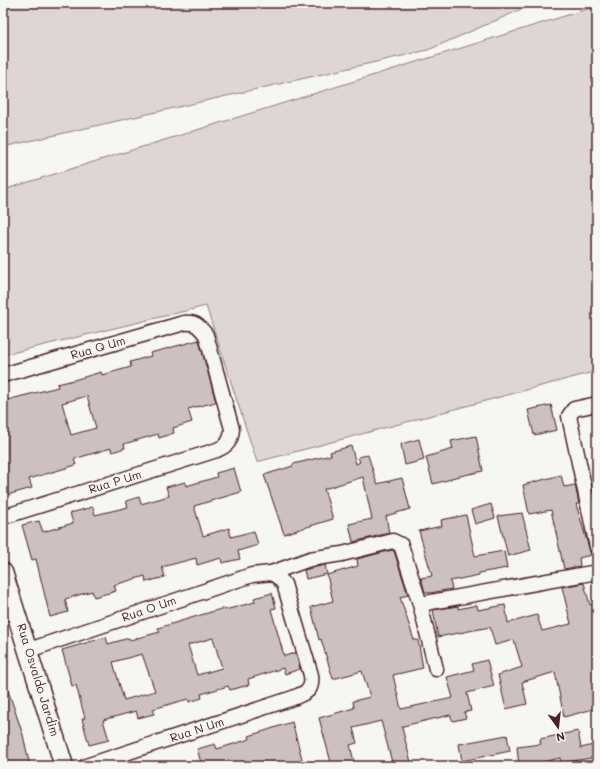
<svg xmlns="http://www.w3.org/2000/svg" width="600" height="769" viewBox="0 0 600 769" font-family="Mali,sans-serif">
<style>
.green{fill:#ddd6d5;stroke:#947a80}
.building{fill:#ccc1c0;stroke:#4a1f2b;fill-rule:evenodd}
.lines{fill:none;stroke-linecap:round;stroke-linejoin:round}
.minor-casing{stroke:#4a1f2b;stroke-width:17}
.tertiary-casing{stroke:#4a1f2b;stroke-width:21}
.minor{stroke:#f6f6f2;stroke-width:14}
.tertiary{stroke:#f6f6f2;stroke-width:18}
.labels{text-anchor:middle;stroke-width:3.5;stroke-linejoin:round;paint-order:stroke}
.street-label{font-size:12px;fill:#4a1f2b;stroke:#f6f6f2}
</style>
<rect width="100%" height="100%" fill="#f6f6f2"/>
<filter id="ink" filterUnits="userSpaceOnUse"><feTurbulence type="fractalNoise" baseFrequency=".025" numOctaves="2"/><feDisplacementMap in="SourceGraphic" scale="8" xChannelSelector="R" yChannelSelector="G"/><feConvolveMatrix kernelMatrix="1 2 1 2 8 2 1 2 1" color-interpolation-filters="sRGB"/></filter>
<g filter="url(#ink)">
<!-- green -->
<g class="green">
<path d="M 3,3 L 536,3 L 428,50 L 3,147 Z"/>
<path d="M 597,6 L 597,371 L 257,462 L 206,306 L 3,355 L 3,190 Z"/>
</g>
<!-- building -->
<g class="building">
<path d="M 199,340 L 216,402 L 188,409 L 192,422 L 173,428 L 174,433 L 159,438 L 158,434 L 124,444 L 125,448 L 112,452 L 111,448 L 74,459 L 76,465 L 29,479 L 32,488 L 3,496 L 3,401 L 58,387 L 57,384 L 74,380 L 101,372 L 102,375 L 131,367 L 130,362 L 151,356 L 150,353 ZM 87,396 L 96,428 L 71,435 L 62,403 Z"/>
<path d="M 551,405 L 557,430 L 534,435 L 528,410 Z"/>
<path d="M 476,436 L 483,471 L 451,478 L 451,479 L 433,484 L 426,457 L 453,449 L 451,441 Z"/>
<path d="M 419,439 L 424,460 L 405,465 L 401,444 Z"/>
<path d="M 351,446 L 356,464 L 360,462 L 358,457 L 368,455 L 377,484 L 402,478 L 410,509 L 386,516 L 389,533 L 353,542 L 349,524 L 372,519 L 363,477 L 324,489 L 333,519 L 284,534 L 264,475 L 293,466 L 293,464 L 331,455 L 330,452 Z"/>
<path d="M 234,468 L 241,492 L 194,506 L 203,536 L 229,528 L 231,537 L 254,531 L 258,545 L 238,551 L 240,559 L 222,563 L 221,558 L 197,565 L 196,558 L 162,567 L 165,577 L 146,582 L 145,576 L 114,585 L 116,591 L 94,597 L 92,591 L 65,599 L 68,612 L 50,617 L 36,559 L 32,560 L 22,525 L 39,521 L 43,532 L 73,523 L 70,513 L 93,507 L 95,515 L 128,507 L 126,501 L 139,497 L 141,504 L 169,496 L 166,487 L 185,482 L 186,486 L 217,477 L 216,473 Z"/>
<path d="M 561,475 L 564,487 L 575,485 L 579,504 L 576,504 L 591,555 L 579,558 L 580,566 L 564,569 L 551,510 L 529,514 L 523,485 Z"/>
<path d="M 491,504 L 495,518 L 475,524 L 471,510 Z"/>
<path d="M 522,513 L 531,550 L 508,556 L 498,516 Z"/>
<path d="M 466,515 L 475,556 L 504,551 L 507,568 L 479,573 L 479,575 L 450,581 L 452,589 L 430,593 L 425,592 L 421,578 L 432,576 L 419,531 L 442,526 L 441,520 Z"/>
<path d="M 392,550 L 394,551 L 408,595 L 400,597 L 414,640 L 418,640 L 423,668 L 393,675 L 401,709 L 453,698 L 447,677 L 474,670 L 472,664 L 487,660 L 494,686 L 467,693 L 471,711 L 464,712 L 466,718 L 453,721 L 450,715 L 403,726 L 402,728 L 412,766 L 393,766 L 381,721 L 353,728 L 357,743 L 350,745 L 355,766 L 332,766 L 319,718 L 354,708 L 353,701 L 370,697 L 362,671 L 333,679 L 321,639 L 319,640 L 311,607 L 333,601 L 327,575 L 358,566 L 357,559 Z"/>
<path d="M 325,565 L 327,574 L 306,579 L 304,570 Z"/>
<path d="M 584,583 L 590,605 L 597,604 L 597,708 L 564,717 L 555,672 L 522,682 L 527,704 L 506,709 L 498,675 L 522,667 L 514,640 L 495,645 L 490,627 L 438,637 L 433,610 L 458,606 L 458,609 L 477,605 L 478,610 L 505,605 L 508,623 L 537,615 L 542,631 L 571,624 L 562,587 Z"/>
<path d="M 272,593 L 276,608 L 271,609 L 284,656 L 296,653 L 300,669 L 285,674 L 283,668 L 248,679 L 249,685 L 230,690 L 228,686 L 201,694 L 202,698 L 189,702 L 188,699 L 153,709 L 154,714 L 138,718 L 136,711 L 103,720 L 109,740 L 89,745 L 82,719 L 85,718 L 76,685 L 72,686 L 62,650 L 106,637 L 108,644 L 129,638 L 130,640 L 160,632 L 158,628 L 224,608 L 225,610 L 255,602 L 254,598 ZM 213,638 L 222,668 L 197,675 L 188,645 ZM 142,654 L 155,691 L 124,700 L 113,662 Z"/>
<path d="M 3,687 L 7,687 L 23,735 L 30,766 L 3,766 Z"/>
<path d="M 292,722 L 304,766 L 202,766 L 197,749 L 215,744 L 217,749 L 250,739 L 249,736 Z"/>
<path d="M 578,731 L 581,748 L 597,744 L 597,757 L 561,763 L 560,758 L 538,763 L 538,766 L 519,766 L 517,747 L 541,744 L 540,739 Z"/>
<path d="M 507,735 L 510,751 L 462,761 L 459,744 Z"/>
</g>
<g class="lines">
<!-- minor casing -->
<g class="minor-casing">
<g id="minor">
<path d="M 3,375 L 184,323 C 196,322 199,326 206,335 L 232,429 C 231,441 228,445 217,450 L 3,517"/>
<path d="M 597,404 L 574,409 L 569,416 L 597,547"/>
<path d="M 420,604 L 597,572"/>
<path d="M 29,650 L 252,575 L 271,573 L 310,559 L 342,554 L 393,541 L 401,545 L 420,604 L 436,669"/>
<path d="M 86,766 L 293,698 C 306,692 313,692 311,675 L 284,584 L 278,577 L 271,573"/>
</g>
</g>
<!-- tertiary casing -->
<g class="tertiary-casing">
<path id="tertiary" d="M 3,572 L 64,766"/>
</g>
<!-- minor -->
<use href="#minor" class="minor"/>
<!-- tertiary -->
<use href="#tertiary" class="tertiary"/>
</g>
</g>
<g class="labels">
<!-- street labels -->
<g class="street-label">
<text transform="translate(98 348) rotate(-16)" y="4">Rua Q Um</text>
<text transform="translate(115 482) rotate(-17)" y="4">Rua P Um</text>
<text transform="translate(149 609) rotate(-19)" y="4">Rua O Um</text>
<text transform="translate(38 680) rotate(73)" y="4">Rua Osvaldo Jardim</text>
<text transform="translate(197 730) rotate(-18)" y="4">Rua N Um</text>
</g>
</g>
<!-- margin -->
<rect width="600" height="769" fill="none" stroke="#f6f6f2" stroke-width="16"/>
<rect x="8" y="8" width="584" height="753" fill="none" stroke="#4a1f2b" stroke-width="1.5" filter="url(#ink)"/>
<!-- north arrow -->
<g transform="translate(558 727) rotate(165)" stroke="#f6f6f2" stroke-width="3" paint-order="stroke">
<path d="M0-3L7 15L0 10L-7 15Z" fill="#4a1f2b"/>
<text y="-6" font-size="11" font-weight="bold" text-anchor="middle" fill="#4a1f2b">N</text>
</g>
</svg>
